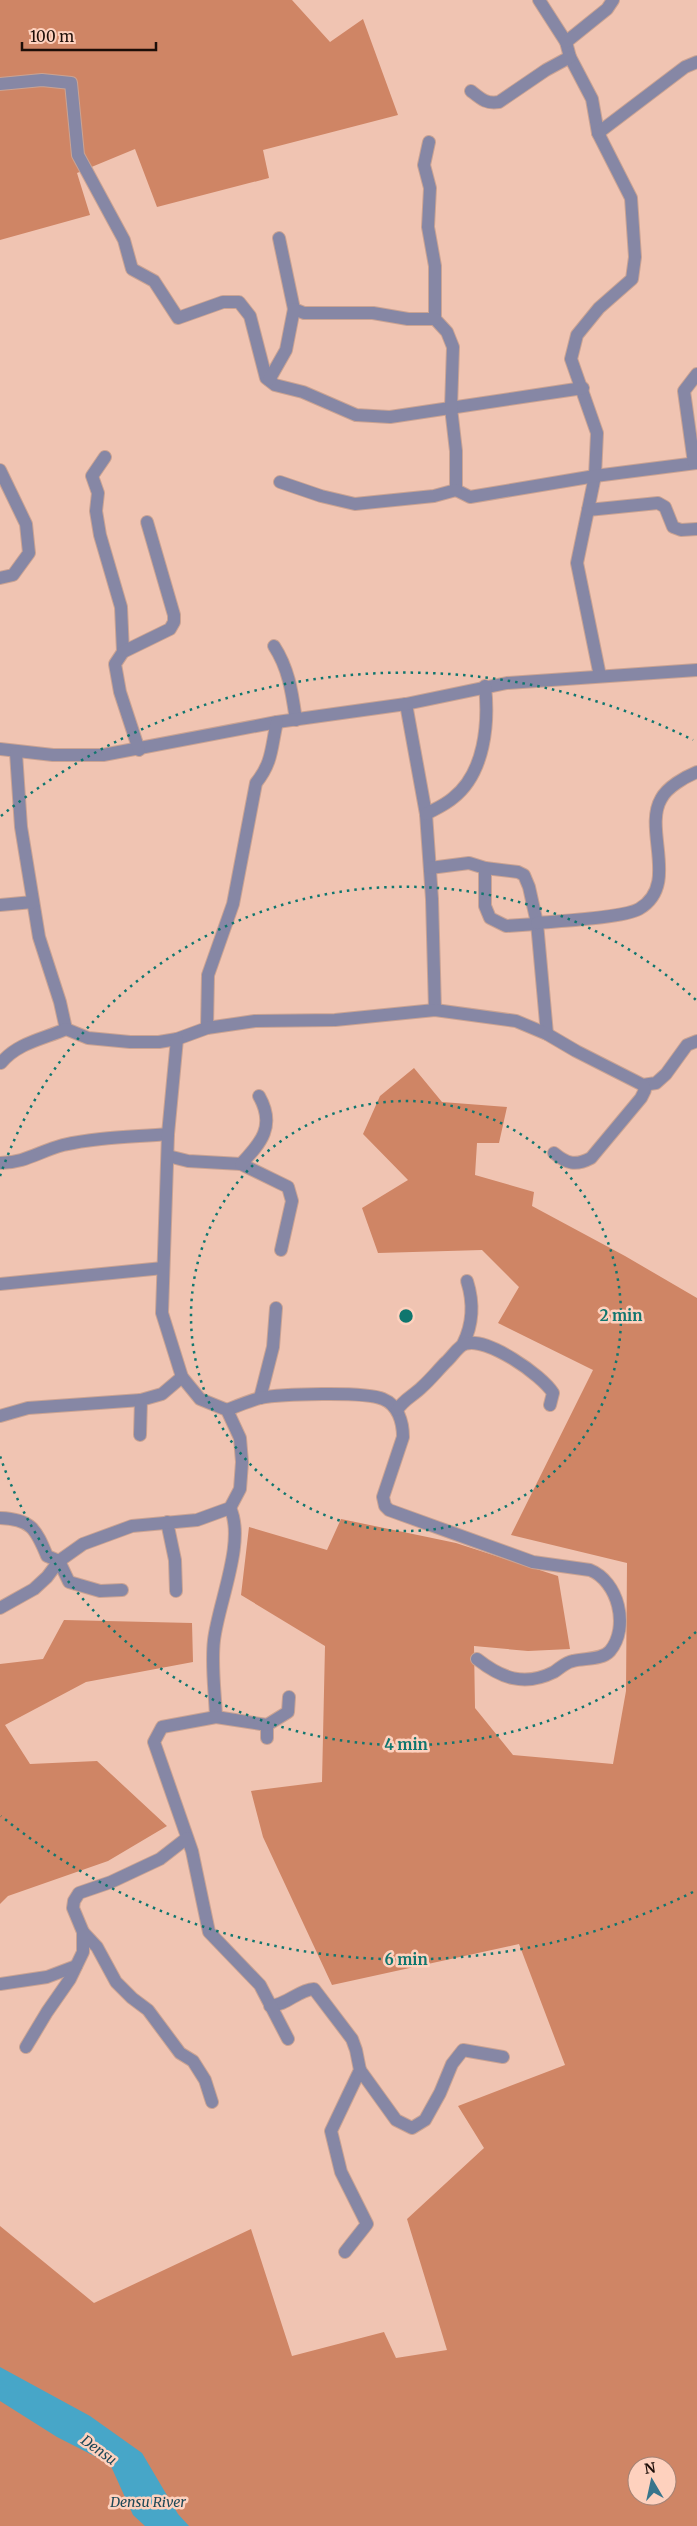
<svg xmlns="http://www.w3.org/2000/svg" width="697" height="2526" viewBox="0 0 697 2526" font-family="Merriweather,serif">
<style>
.forest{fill:#cf8565;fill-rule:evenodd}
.water{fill:#47a6c8}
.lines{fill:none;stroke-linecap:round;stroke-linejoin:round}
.minor-casing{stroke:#caa393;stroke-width:14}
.minor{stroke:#8687a5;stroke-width:12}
.ring{fill:none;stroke:#0f766e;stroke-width:2.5;stroke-dasharray:2.5 5}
.labels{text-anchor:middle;stroke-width:5;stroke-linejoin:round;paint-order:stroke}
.water-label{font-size:14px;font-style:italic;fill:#1d4756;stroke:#fed1be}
.centre{fill:#0f766e;stroke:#fed1be;stroke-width:2.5}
.ring-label{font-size:15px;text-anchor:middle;font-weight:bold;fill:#0f766e;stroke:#fed1be;stroke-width:5;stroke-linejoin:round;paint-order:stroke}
</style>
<rect width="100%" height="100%" fill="#f0c4b2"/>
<!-- forest -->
<g class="forest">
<path d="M 0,0 L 292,0 L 330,42 L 363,19 L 398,115 L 263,150 L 269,178 L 157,207 L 135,149 L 77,173 L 90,215 L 0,240 Z"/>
<path d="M 414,1068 L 442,1102 L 507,1107 L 499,1143 L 477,1143 L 475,1175 L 534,1192 L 532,1206 L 625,1256 L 697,1298 L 697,2526 L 0,2526 L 0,2226 L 94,2303 L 251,2229 L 292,2356 L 384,2332 L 396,2358 L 447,2350 L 407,2219 L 484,2148 L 458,2106 L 565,2065 L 519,1944 L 332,1985 L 263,1837 L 251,1791 L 322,1782 L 325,1646 L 241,1595 L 249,1527 L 327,1550 L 341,1519 L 456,1543 L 558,1576 L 570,1649 L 528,1651 L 474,1646 L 475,1708 L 513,1755 L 613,1764 L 626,1691 L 627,1563 L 511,1535 L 593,1370 L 498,1323 L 519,1287 L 482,1250 L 378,1253 L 362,1208 L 408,1180 L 363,1134 L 380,1096 ZM 637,2466 L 667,2466 L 667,2496 L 637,2496 Z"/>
<path d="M 64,1620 L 192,1623 L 193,1662 L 86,1682 L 5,1725 L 30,1764 L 97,1761 L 167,1826 L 108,1861 L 8,1896 L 0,1904 L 0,1664 L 43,1659 Z"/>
</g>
<!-- water -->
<path class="water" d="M 0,2367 L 90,2416 L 142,2453 L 178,2514 L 189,2526 L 145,2526 L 133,2515 L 110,2464 L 57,2437 L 0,2401 Z"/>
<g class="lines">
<!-- minor casing -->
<g class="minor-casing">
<g id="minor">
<path d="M 539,0 L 566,42 L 570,57 L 592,99 L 598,133 L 631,198 L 635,257 L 632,279 L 599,308 L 577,335 L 571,359 L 597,433 L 595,476 L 577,563 L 600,676"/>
<path d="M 566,42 L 607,9 L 613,0"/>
<path d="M 0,84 L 42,80 L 71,83 L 78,155 L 124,240 L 132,269 L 154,281 L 178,318 L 223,302 L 239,302 L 250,316 L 266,378 L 275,385 L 303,392 L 356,415 L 390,417 L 583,388"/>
<path d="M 471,91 C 481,99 486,104 499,102 L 546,70 L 570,57"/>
<path d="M 598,133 L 685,67 L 697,62"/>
<path d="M 429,142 L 424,165 L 430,188 L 428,227 L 435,266 L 435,319 L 447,332 L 453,347 L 451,408 L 456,451 L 456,490 L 470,497 L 595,476 L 697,463"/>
<path d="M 279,238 L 294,309 L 304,313 L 373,313 L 408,319 L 435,319"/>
<path d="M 269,380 L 286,350 L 294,309"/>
<path d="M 105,457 L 92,476 L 98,493 L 96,511 L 100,535 L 121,607 L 123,652"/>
<path d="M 694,463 L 684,391 L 697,374"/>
<path d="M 0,470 L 26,524 L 29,553 L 13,575 L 0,578"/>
<path d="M 280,482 L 321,496 L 355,504 L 434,496 L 456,490"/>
<path d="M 588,510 L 658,503 L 665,507 L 673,527 L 681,530 L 697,529"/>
<path d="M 274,646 C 289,669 292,693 296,720"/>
<path d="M 406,704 L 426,814 L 432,899 L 435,1010"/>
<path d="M 0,749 L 53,755 L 103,755 L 277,722 L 406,704 L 507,683 L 697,670"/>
<path d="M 139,750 L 120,692 L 115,664 L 123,652 L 170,629 L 174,622 L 174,615 L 147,522"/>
<path d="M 16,753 L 21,827 L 39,937 L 60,1002 L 66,1029"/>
<path d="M 426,814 C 435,809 445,805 453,798 C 485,773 489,723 485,686"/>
<path d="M 430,868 L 469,863 L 485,868 L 518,872 L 524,875 L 529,887 L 537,923 L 547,1034"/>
<path d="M 485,868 L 485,906 L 490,918 L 506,926 L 536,924"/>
<path d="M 0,905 L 33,902"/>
<path d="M 537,923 C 558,921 623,918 639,909 C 680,885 643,830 661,799 C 667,787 685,777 697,772"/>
<path d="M 207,1028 L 208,975 L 233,904 L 256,783 C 273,762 271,747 277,722"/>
<path d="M 1,1063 C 17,1043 43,1039 66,1029 L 88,1038 L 130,1042 L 159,1042 L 177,1039 L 207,1028 L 255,1021 L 335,1020 L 435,1010 L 516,1021 L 547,1034 L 576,1051 L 643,1085 L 656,1083 L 666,1074 L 687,1045 L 697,1041"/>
<path d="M 554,1153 C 567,1164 576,1166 591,1158 L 641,1098 L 645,1090 L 643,1085"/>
<path d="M 168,1156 L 188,1161 L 241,1164 L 288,1187 L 292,1201 L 281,1250"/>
<path d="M 0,1163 C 25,1163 40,1151 63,1145 C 97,1137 133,1137 168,1134"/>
<path d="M 241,1164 C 261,1143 276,1126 259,1096"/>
<path d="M 0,1284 L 163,1268"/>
<path d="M 463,1344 C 473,1324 474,1303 467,1281"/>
<path d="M 260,1398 L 273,1347 L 276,1308"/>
<path d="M 227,1410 C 237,1406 249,1401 260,1398 C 280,1394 365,1391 383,1399 C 398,1405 403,1422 403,1437 L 383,1497 L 385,1506 L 389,1510 L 533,1562 L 590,1570 C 618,1581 630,1627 610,1651 C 602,1660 585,1658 573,1661 C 566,1662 560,1668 554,1672 C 524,1687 501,1678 477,1659"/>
<path d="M 397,1410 C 404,1399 413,1396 422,1387 C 431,1379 438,1370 446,1362 C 452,1357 458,1346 465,1344 C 486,1336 542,1375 553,1393 L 550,1405"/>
<path d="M 0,1416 L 28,1408 L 141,1400"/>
<path d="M 140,1435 L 141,1400 L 162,1394 L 182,1377"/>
<path d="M 0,1518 C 31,1519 36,1529 47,1556 L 59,1561 L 69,1582 L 100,1591 L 122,1590"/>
<path d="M 167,1522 L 175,1560 L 176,1591"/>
<path d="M 0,1608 L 34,1589 L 47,1577 L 59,1561 L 83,1544 L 132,1526 L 197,1520 L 230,1508 L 240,1489 L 242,1462 L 240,1438 L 227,1410 L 200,1399 L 182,1377 L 162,1313 L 168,1134 L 177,1039"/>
<path d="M 216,1717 C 215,1691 211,1665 214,1640 C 218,1604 246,1541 230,1508"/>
<path d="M 267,1738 L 267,1725"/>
<path d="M 83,1932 L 97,1947 L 116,1982 L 132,1998 L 148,2010 L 180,2053 L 193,2061 L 205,2080 L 212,2102"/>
<path d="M 0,1984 L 47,1977 L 76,1966"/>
<path d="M 270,2006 C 287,2005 298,1990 314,1989 L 352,2039 L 356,2050 L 360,2070 L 331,2131 L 341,2172 L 367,2224 L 345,2252"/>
<path d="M 288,2039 L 260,1985 L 209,1932 L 192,1851 L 154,1742 L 162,1727 L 216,1717 L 267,1725 L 288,1712 L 289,1697"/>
<path d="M 26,2047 L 47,2012 L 70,1979 L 83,1952 L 83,1932 L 73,1908 L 74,1901 L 79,1893 L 111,1882 L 160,1859 L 187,1838"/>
<path d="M 360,2070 L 396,2120 L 412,2128 L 425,2120 L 440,2093 L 452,2064 L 463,2050 L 503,2057"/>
</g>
</g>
<!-- minor -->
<use href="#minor" class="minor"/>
</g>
<!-- distance rings -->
<g class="ring">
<circle cx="406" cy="1316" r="215"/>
<path d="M696 1632A429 429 0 0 1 0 1456M0 1176A429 429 0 0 1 696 1000"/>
<path d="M693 1892A644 644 0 0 1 1 1816M1 816A644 644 0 0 1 693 740"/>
</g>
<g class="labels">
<!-- water labels -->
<g class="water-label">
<text transform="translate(99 2450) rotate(36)" y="5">Densu</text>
<text x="148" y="2507">Densu River</text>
</g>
</g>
<circle cx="406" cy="1316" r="8" class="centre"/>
<g class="ring-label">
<text x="621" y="1321">2 min</text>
<text x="406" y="1750">4 min</text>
<text x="406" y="1965">6 min</text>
</g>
<!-- north arrow -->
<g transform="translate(652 2481) rotate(351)"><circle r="24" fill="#fed1be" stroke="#a48375"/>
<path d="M0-4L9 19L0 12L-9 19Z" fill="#38758c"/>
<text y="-8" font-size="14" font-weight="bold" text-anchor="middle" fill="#1d0e08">N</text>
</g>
<!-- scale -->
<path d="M22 42v8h134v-8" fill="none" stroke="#1d0e08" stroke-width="2.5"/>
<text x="30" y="42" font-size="15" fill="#1d0e08" stroke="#fed1be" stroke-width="4" paint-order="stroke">100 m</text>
</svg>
